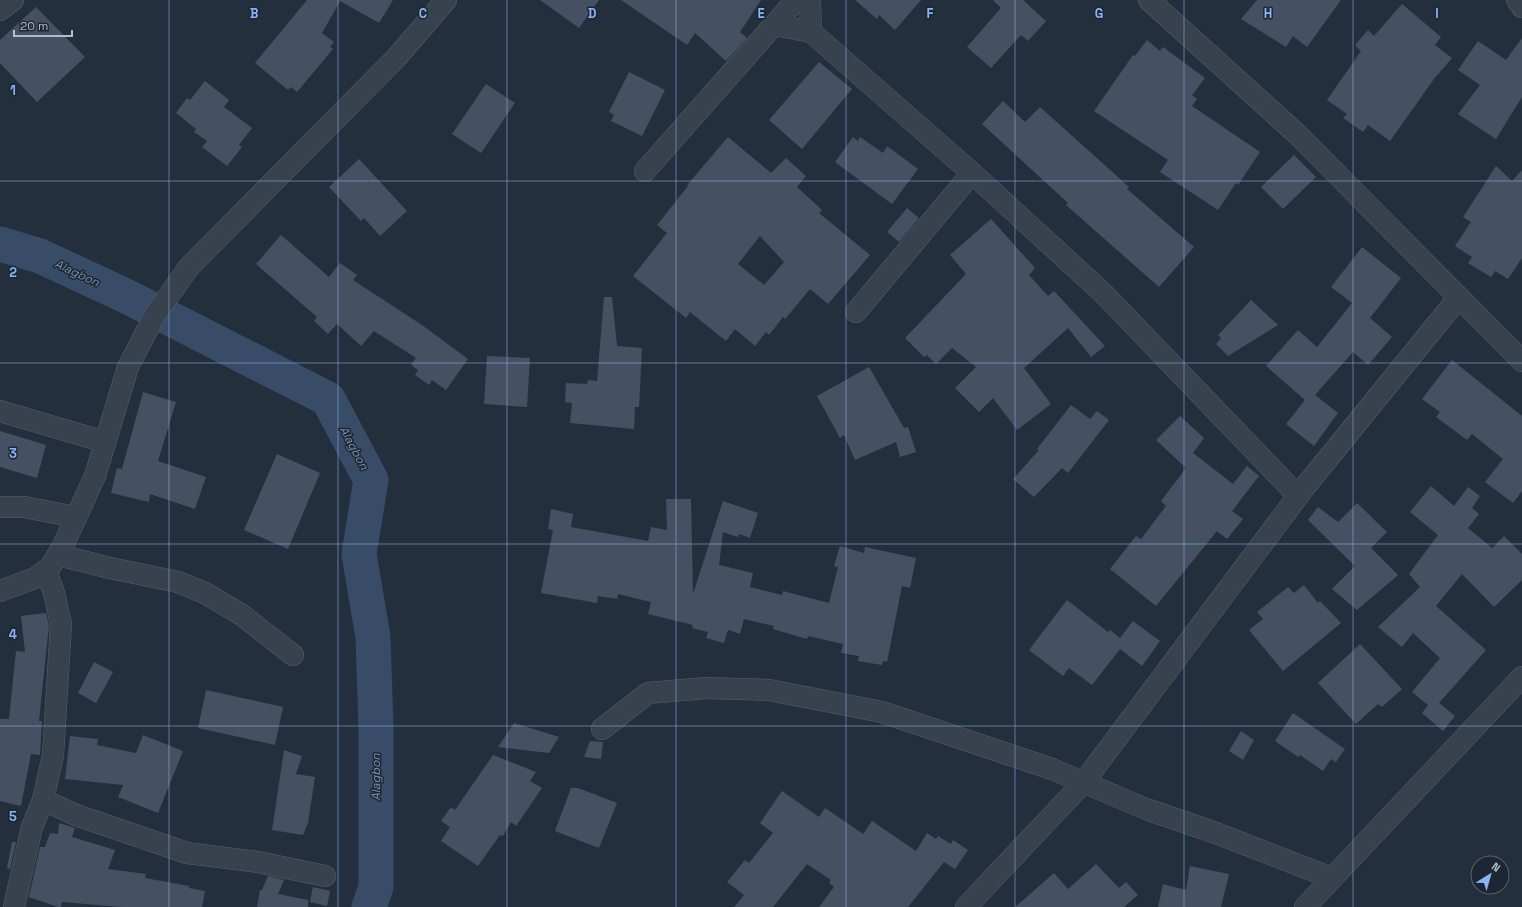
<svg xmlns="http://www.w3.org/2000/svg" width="1522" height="907" viewBox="0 0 1522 907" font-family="'Space Grotesk',sans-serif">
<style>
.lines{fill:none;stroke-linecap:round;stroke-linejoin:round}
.river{stroke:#394c67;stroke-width:35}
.building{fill:#455162;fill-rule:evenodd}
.minor-casing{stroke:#565f6c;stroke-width:22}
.minor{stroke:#38414e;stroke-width:21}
.grid{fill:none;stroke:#8ab4f8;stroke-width:1;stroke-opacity:0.55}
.labels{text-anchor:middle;stroke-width:3;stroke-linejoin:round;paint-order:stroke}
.water-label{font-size:12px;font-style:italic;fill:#7c92b1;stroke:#1d2633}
.grid-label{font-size:13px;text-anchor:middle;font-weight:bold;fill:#8ab4f8;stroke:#1d2633;stroke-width:3;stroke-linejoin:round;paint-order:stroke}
</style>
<rect width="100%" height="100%" fill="#242f3e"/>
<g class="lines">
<!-- river -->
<path class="river" d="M 0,244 L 40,256 L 126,296 L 328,399 L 371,480 L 359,554 L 373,637 L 376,727 L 376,887 L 369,907"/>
</g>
<!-- building -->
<g class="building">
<path d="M 307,0 L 393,0 L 379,23 L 340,1 L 322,33 L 334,42 L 330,47 L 333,49 L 297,92 L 291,87 L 288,90 L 255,63 Z"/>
<path d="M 540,0 L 599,0 L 579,28 Z"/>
<path d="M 621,0 L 761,0 L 740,32 L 747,38 L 726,61 L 695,33 L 687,45 Z"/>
<path d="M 855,0 L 921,0 L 895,30 L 879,15 L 877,19 Z"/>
<path d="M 993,0 L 1023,0 L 1046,21 L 1028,41 L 1021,35 L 991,68 L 967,47 L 1001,8 Z"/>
<path d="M 1257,0 L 1341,0 L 1307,47 L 1293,36 L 1286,47 L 1241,19 Z"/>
<path d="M 1402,4 L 1441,37 L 1435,45 L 1452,58 L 1434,79 L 1390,141 L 1368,125 L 1363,132 L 1343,118 L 1347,114 L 1327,100 L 1361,51 L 1355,45 L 1368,30 L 1374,36 Z"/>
<path d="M 36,7 L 85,57 L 37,102 L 0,63 L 0,40 Z"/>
<path d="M 1522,38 L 1522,97 L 1496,139 L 1458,114 L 1480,85 L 1458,70 L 1478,41 L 1506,60 Z"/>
<path d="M 1147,40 L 1160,51 L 1163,47 L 1205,78 L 1192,95 L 1197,99 L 1192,106 L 1260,152 L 1238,185 L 1236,183 L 1218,210 L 1160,172 L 1168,160 L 1094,111 L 1133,55 L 1135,56 Z"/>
<path d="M 819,62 L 852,89 L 802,149 L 769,120 Z"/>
<path d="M 629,72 L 665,90 L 642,136 L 611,121 L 614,115 L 609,112 Z"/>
<path d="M 205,81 L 229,100 L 224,107 L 252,128 L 239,145 L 242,147 L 227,166 L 202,147 L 207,141 L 194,132 L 196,129 L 176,113 L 187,98 L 190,100 Z"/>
<path d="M 486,84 L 515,103 L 481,153 L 452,134 Z"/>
<path d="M 1003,101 L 1025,122 L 1040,107 L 1129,187 L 1127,189 L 1194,247 L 1159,287 L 1066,205 L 1068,203 L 982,124 Z"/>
<path d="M 728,137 L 771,173 L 786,158 L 806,176 L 797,187 L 822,210 L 819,213 L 870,255 L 828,304 L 810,289 L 785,319 L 783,317 L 769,335 L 766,332 L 755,346 L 735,329 L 726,341 L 690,312 L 686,318 L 633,276 L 667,233 L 657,225 L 688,186 L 687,185 ZM 760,236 L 784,262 L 764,285 L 738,264 Z"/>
<path d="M 853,137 L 858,141 L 860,137 L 883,153 L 887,146 L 918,169 L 892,204 L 835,162 Z"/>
<path d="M 1294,155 L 1316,177 L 1283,209 L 1261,187 Z"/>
<path d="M 359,159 L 407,211 L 380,236 L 364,218 L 361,221 L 329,187 Z"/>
<path d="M 1496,166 L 1512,181 L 1522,170 L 1522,258 L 1508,279 L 1495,271 L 1491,277 L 1468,263 L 1472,257 L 1455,246 L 1471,222 L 1463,217 Z"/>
<path d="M 907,208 L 919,218 L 899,242 L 887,232 Z"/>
<path d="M 991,219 L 1035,268 L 1029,275 L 1048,296 L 1054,291 L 1105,346 L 1091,357 L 1068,328 L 1024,368 L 1051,404 L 1017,430 L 993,398 L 979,412 L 955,388 L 976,367 L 952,348 L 936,364 L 927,355 L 924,357 L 905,338 L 966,274 L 950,255 Z"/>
<path d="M 281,235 L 329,277 L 340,263 L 357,275 L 353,280 L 422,325 L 468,359 L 446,390 L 432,380 L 429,385 L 415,375 L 418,370 L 411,365 L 416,358 L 374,331 L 361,346 L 337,324 L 328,334 L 314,321 L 317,317 L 256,264 Z"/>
<path d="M 1362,247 L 1401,278 L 1370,318 L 1392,337 L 1368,365 L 1353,352 L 1315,395 L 1338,413 L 1314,446 L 1286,424 L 1305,400 L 1266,366 L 1298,330 L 1317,347 L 1352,303 L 1331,287 Z"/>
<path d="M 604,297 L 612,297 L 617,346 L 642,348 L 639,407 L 635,407 L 634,429 L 570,423 L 572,403 L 565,402 L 566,383 L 587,384 L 588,380 L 597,381 Z"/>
<path d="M 1251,300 L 1278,325 L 1228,356 L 1216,344 L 1221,338 L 1218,335 Z"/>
<path d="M 487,356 L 530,358 L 527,407 L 484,404 Z"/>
<path d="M 1452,360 L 1522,416 L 1522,491 L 1513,503 L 1485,482 L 1503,459 L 1472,434 L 1467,440 L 1436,417 L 1440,412 L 1422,399 Z"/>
<path d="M 869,367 L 904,428 L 908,427 L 916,452 L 900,457 L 896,442 L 855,460 L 844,435 L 840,438 L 817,396 Z"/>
<path d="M 143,392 L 176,402 L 158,461 L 206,477 L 195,509 L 150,494 L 149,502 L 111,493 L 117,468 L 122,469 Z"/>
<path d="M 1071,405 L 1090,419 L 1097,411 L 1109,420 L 1068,473 L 1062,468 L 1034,497 L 1013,479 L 1039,450 L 1037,449 Z"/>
<path d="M 1180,416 L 1204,438 L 1193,453 L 1233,484 L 1247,466 L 1259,476 L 1232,511 L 1243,519 L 1227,539 L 1217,531 L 1156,606 L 1110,569 L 1136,536 L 1141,539 L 1166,506 L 1161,501 L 1186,468 L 1156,440 Z"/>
<path d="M 0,431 L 46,445 L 37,478 L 0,467 Z"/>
<path d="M 277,454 L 320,473 L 288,549 L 244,530 Z"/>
<path d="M 1431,486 L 1454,506 L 1468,487 L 1480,496 L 1472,508 L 1479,514 L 1468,528 L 1492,548 L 1504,536 L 1522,554 L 1522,580 L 1494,607 L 1462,574 L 1436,606 L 1486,650 L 1439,703 L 1455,716 L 1443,731 L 1422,713 L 1428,705 L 1412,692 L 1440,658 L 1413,633 L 1402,647 L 1378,627 L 1420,587 L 1409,574 L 1438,535 L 1410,512 Z"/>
<path d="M 666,499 L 691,499 L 693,594 L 723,501 L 758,513 L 750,538 L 739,534 L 738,537 L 723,532 L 719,565 L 753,573 L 750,587 L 782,595 L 783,591 L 829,603 L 838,567 L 834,566 L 840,546 L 864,553 L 865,547 L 916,558 L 910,588 L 902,586 L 887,662 L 883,661 L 882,665 L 858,661 L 859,656 L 841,653 L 843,644 L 808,636 L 807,639 L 773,629 L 774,626 L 744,619 L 740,634 L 728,630 L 724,643 L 706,638 L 708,632 L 692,628 L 693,625 L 648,614 L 651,602 L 618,594 L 617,599 L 598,596 L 597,603 L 541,593 L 553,530 L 548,529 L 551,509 L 573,514 L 571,527 L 648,541 L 651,527 L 667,530 Z"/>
<path d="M 1357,503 L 1387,532 L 1371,548 L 1398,575 L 1357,610 L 1332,589 L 1355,566 L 1308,520 L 1318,507 L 1338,522 Z"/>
<path d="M 1304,585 L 1318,603 L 1320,601 L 1341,623 L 1283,671 L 1249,630 L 1263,619 L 1257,612 L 1288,587 L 1294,593 Z"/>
<path d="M 1067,600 L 1108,632 L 1110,630 L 1120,638 L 1133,621 L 1160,641 L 1142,666 L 1120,649 L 1092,685 L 1069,668 L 1063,676 L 1029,650 Z"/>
<path d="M 46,613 L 49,625 L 39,721 L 42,721 L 40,755 L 31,754 L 21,806 L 0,801 L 0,719 L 9,719 L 16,651 L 25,652 L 21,616 Z"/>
<path d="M 1360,644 L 1402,689 L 1382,707 L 1378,704 L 1356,724 L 1318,683 Z"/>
<path d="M 94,662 L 113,672 L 96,703 L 78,693 Z"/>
<path d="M 206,690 L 283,707 L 275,745 L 198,728 Z"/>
<path d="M 1293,713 L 1345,749 L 1336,762 L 1331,759 L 1323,771 L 1300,755 L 1298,757 L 1275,741 Z"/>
<path d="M 514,723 L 559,737 L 549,753 L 498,747 Z"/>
<path d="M 1241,731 L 1254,740 L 1243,760 L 1229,751 Z"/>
<path d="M 143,735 L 183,751 L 158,813 L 118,797 L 123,785 L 65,779 L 70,736 L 98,739 L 97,745 L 136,753 Z"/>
<path d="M 590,741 L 603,742 L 601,759 L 584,757 Z"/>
<path d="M 284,750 L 302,756 L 296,774 L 315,777 L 308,823 L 303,835 L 272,830 Z"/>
<path d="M 493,755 L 536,772 L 530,781 L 542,788 L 516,826 L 511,822 L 503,836 L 500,835 L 478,866 L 441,841 L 450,827 L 441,821 L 451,807 L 455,810 Z"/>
<path d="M 571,788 L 578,788 L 617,803 L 599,848 L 555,831 Z"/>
<path d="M 782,791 L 819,817 L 825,808 L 863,834 L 872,821 L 916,851 L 927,833 L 936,839 L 938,836 L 951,844 L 953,840 L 968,850 L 955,869 L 944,862 L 908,907 L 819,907 L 834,887 L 829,883 L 831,880 L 807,864 L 773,907 L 734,907 L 744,895 L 727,882 L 745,860 L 749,863 L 773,833 L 760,823 Z"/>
<path d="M 59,823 L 75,828 L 72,837 L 115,850 L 108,869 L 146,874 L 145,878 L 189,886 L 189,888 L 205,891 L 202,907 L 121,907 L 62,902 L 61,907 L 58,907 L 29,897 L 40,847 L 45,847 L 50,833 L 58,834 Z"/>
<path d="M 12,842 L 16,842 L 10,869 L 7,868 Z"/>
<path d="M 1096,864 L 1119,888 L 1126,882 L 1138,895 L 1124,907 L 1015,907 L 1054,873 L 1068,889 Z"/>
<path d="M 1190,866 L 1229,874 L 1221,907 L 1158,907 L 1163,884 L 1186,890 Z"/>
<path d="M 268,876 L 284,880 L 278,894 L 308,900 L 308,907 L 257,907 L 260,890 L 262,890 Z"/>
<path d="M 313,887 L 330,891 L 327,906 L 310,902 Z"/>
</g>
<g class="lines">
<!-- minor casing -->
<g class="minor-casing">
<g id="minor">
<path d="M 810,0 L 811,32"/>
<path d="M 1149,0 L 1297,134 L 1522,361"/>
<path d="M 1517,0 L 1522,7"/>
<path d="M 0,10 L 13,0"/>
<path d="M 775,25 L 811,32 L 972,173 L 1103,293 L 1298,496"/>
<path d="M 645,171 L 796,0"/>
<path d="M 856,312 L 972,173"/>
<path d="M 0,411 L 105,442"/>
<path d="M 0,507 L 24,507 L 76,517"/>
<path d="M 58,555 L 110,568 L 178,582 L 205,593 L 242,615 L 293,655"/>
<path d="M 0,591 L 35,578 L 50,567 L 62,548 L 95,476 L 128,367 L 155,315 L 189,267 L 397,57 L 446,0"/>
<path d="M 602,729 L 648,693 L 707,688 L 769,690 L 882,712 L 1052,769 L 1146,809 L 1216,833 L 1332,878"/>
<path d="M 43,800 L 76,815 L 187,853 L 258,862 L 325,876"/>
<path d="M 14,907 L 32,827 L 43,800 L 53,755 L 61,624 L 54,593 L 46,571"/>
<path d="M 966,907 L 1083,783 L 1304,488 L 1459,297"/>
<path d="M 1305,907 L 1522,677"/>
</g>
</g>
<!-- minor -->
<use href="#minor" class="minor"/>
</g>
<!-- grid -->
<path class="grid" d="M 169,0 L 169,907M 338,0 L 338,907M 507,0 L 507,907M 676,0 L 676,907M 846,0 L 846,907M 1015,0 L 1015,907M 1184,0 L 1184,907M 1353,0 L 1353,907M 0,181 L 1522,181M 0,363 L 1522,363M 0,544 L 1522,544M 0,726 L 1522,726"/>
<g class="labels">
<!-- water labels -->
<g class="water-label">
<text transform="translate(77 273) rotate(25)" y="4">Alagbon</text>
<text transform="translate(354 448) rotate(62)" y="4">Alagbon</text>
<text transform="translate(376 777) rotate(-90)" y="4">Alagbon</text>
</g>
</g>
<g class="grid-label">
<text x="254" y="18">B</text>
<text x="423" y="18">C</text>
<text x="592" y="18">D</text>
<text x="761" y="18">E</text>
<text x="930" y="18">F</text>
<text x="1099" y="18">G</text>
<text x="1268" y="18">H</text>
<text x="1437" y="18">I</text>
<text x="13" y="95">1</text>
<text x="13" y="277">2</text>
<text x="13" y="458">3</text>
<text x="13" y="639">4</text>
<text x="13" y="821">5</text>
</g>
<!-- north arrow -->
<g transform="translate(1490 875) rotate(37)"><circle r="19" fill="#1d2633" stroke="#59626f"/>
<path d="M0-3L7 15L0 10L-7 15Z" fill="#8ab4f8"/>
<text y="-6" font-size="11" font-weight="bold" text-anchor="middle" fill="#b4bcc9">N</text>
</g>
<!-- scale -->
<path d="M14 30v6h58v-6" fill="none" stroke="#b4bcc9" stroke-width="2"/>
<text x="20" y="30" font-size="12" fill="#b4bcc9" stroke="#1d2633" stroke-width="3" paint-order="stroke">20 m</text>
</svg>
